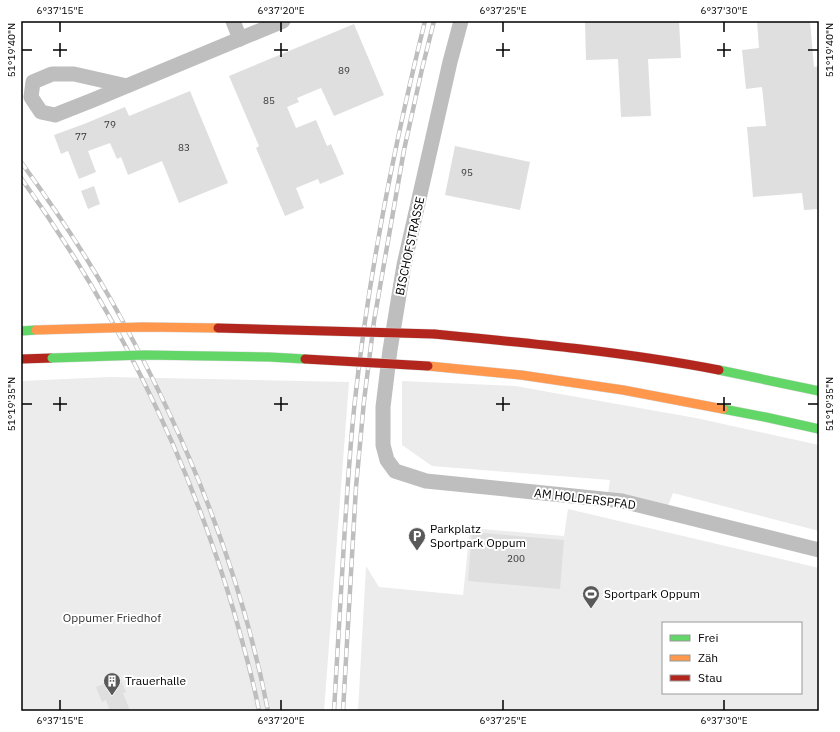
<svg xmlns="http://www.w3.org/2000/svg" width="840" height="732" viewBox="0 0 840 732" font-family="'IBM Plex Sans',sans-serif">
<style>
.green{fill:#ececec;fill-rule:evenodd}
.building{fill:#dfdfdf}
.lines{fill:none;stroke-linecap:round;stroke-linejoin:round}
.fast-casing{stroke:#dbdbdb;stroke-width:10}
.slow-casing{stroke:#dbdbdb;stroke-width:10}
.jam-casing{stroke:#dbdbdb;stroke-width:10}
.street{stroke:#bebebe;stroke-width:15}
.fast{stroke:#63d668;stroke-width:9}
.slow{stroke:#ff974d;stroke-width:9}
.jam{stroke:#b3261e;stroke-width:9}
.rail-casing{stroke:#bebebe;stroke-width:4.5}
.rail{stroke:#fff;stroke-width:3;stroke-dasharray:9;stroke-linecap:butt}
.fast-bridge-casing{stroke:#dbdbdb;stroke-width:10;stroke-linecap:butt}
.slow-bridge-casing{stroke:#dbdbdb;stroke-width:10;stroke-linecap:butt}
.jam-bridge-casing{stroke:#dbdbdb;stroke-width:10;stroke-linecap:butt}
.fast-bridge{stroke:#63d668;stroke-width:9}
.slow-bridge{stroke:#ff974d;stroke-width:9}
.jam-bridge{stroke:#b3261e;stroke-width:9}
.ticks{fill:none;stroke:#000;stroke-width:1.5}
.labels{text-anchor:middle;stroke-width:4;stroke-linejoin:round;paint-order:stroke}
.number-label{font-size:10px;fill:#383838}
.street-label{font-size:12px;fill:#000;stroke:#fff}
.poi-label{font-size:12px;fill:#000;stroke:#fff;text-anchor:start}
.park-label{font-size:12px;fill:#333;stroke:#fff}
.neatline{fill:none;stroke:#000;stroke-width:1.5}
.ticks-label{font-size:10px;text-anchor:middle;fill:#000}
</style>
<rect width="100%" height="100%" fill="#fff"/>
<!-- green -->
<g class="green">
<path d="M 110,377 L 349,382 L 324,711 L 21,711 L 21,381 Z"/>
<path d="M 402,381 L 515,386 L 696,418 L 819,445 L 819,531 L 673,493 L 668,506 L 608,494 L 610,480 L 432,466 L 402,445 Z"/>
<path d="M 568,509 L 819,568 L 819,711 L 358,711 L 366,566 L 379,587 L 463,595 L 470,528 L 564,536 ZM 663,623 L 801,623 L 801,693 L 663,693 Z"/>
</g>
<!-- building -->
<g class="building">
<path d="M 585,21 L 679,21 L 681,58 L 648,59 L 651,116 L 621,117 L 618,59 L 586,60 Z"/>
<path d="M 757,21 L 810,21 L 814,67 L 819,66 L 819,209 L 804,210 L 802,193 L 753,197 L 747,127 L 766,126 L 762,87 L 746,89 L 742,50 L 759,48 Z"/>
<path d="M 354,24 L 384,95 L 334,116 L 321,88 L 297,98 L 299,102 L 287,107 L 296,128 L 316,120 L 327,146 L 331,144 L 344,174 L 320,184 L 318,179 L 296,188 L 304,208 L 285,216 L 256,148 L 259,146 L 229,76 Z"/>
<path d="M 190,91 L 228,183 L 179,203 L 162,161 L 128,175 L 121,157 L 117,159 L 110,143 L 88,151 L 96,172 L 79,179 L 68,151 L 61,154 L 54,135 L 84,124 L 125,107 L 129,116 Z"/>
<path d="M 455,146 L 530,162 L 520,210 L 445,195 Z"/>
<path d="M 94,186 L 100,204 L 88,209 L 81,191 Z"/>
<path d="M 472,532 L 564,540 L 560,589 L 468,581 Z"/>
<path d="M 120,678 L 126,692 L 123,693 L 130,711 L 110,711 L 106,700 L 102,702 L 96,687 Z"/>
</g>
<g class="lines">
<!-- fast casing -->
<g class="fast-casing">
<g id="fast">
<path d="M 21,331 L 36,330"/>
<path d="M 719,370 L 819,391"/>
<path d="M 723,409 L 765,417 L 819,429"/>
</g>
</g>
<!-- slow casing -->
<g class="slow-casing">
<path id="slow" d="M 428,366 L 521,375 L 623,390 L 723,409"/>
</g>
<!-- jam casing -->
<g class="jam-casing">
<g id="jam">
<path d="M 434,334 C 529,343 625,352 719,370"/>
<path d="M 21,359 L 52,358"/>
</g>
</g>
<!-- street -->
<g class="street">
<path d="M 233,21 L 240,39"/>
<path d="M 461,21 L 450,62 L 404,265 L 390,350 L 383,407 L 383,445 L 387,460 L 395,471 L 426,481 L 622,501 L 819,550"/>
<path d="M 127,86 L 74,74 L 52,74 L 33,82 L 31,97 L 41,112 L 55,115 L 93,100 L 283,21"/>
</g>
<!-- fast -->
<use href="#fast" class="fast"/>
<!-- slow -->
<use href="#slow" class="slow"/>
<!-- jam -->
<use href="#jam" class="jam"/>
<!-- rail casing -->
<g class="rail-casing">
<g id="rail">
<path d="M 21,162 C 53,206 84,252 111,300 C 183,428 240,566 268,711"/>
<path d="M 21,178 C 115,309 188,456 234,612 C 243,644 253,678 259,711"/>
<path d="M 334,711 C 336,671 339,632 341,592 C 345,528 348,464 355,400 C 369,272 394,146 425,21"/>
<path d="M 343,711 L 356,487 L 364,401 L 374,321 L 404,150 L 422,69 L 434,21"/>
</g>
</g>
<!-- rail -->
<use href="#rail" class="rail"/>
<!-- fast-bridge casing -->
<g class="fast-bridge-casing">
<path id="fast-bridge" d="M 52,358 L 144,355 L 269,357 L 305,359"/>
</g>
<!-- slow-bridge casing -->
<g class="slow-bridge-casing">
<path id="slow-bridge" d="M 36,330 L 143,327 L 218,328"/>
</g>
<!-- jam-bridge casing -->
<g class="jam-bridge-casing">
<g id="jam-bridge">
<path d="M 218,328 L 434,334"/>
<path d="M 305,359 L 428,366"/>
</g>
</g>
<!-- fast-bridge -->
<use href="#fast-bridge" class="fast-bridge"/>
<!-- slow-bridge -->
<use href="#slow-bridge" class="slow-bridge"/>
<!-- jam-bridge -->
<use href="#jam-bridge" class="jam-bridge"/>
</g>
<!-- ticks -->
<path class="ticks" d="M 60,22 L 60,32M 281,22 L 281,32M 503,22 L 503,32M 724,22 L 724,32M 60,43 L 60,57M 281,43 L 281,57M 503,43 L 503,57M 724,43 L 724,57M 22,50 L 32,50M 53,50 L 67,50M 274,50 L 288,50M 496,50 L 510,50M 717,50 L 731,50M 808,50 L 818,50M 60,397 L 60,411M 281,397 L 281,411M 503,397 L 503,411M 724,397 L 724,411M 22,404 L 32,404M 53,404 L 67,404M 274,404 L 288,404M 496,404 L 510,404M 717,404 L 731,404M 808,404 L 818,404M 60,700 L 60,710M 281,700 L 281,710M 503,700 L 503,710M 724,700 L 724,710"/>
<!-- icons -->
<defs>
<g id="parking-pin" transform="scale(0.9)"><path d="M0 17L-7.5 6A9.5 9.5 0 1 1 7.5 6Z" fill="#595959" stroke="#fff"/><path d="M-3.5-5.5H1a3.5 3.5 0 0 1 0 7H-1V5.5H-3.5ZM-1-3.4V-.6H.8a1.4 1.4 0 0 0 0-2.8Z" fill="#fff"/></g>
<g id="stadium-pin" transform="scale(0.9)"><path d="M0 17L-7.5 6A9.5 9.5 0 1 1 7.5 6Z" fill="#595959" stroke="#fff"/><path d="M0-5a6.5 5 0 1 0 0 10a6.5 5 0 1 0 0-10ZM-3.5-1.8h7v3.6h-7Z" fill="#fff"/></g>
<g id="building-pin" transform="scale(0.9)"><path d="M0 17L-7.5 6A9.5 9.5 0 1 1 7.5 6Z" fill="#595959" stroke="#fff"/><path d="M-4-6H4V6H1V3H-1V6H-4ZM-2.5-4.3h1.7v1.8h-1.7ZM.8-4.3h1.7v1.8H.8ZM-2.5-1h1.7V.8h-1.7ZM.8-1h1.7V.8H.8Z" fill="#fff"/></g>
</defs>
<g fill-rule="evenodd">
<use href="#parking-pin" x="417" y="536"/>
<use href="#stadium-pin" x="591" y="594"/>
<use href="#building-pin" x="112" y="681"/>
</g>
<g class="labels">
<!-- number labels -->
<g class="number-label">
<text x="344" y="74">89</text>
<text x="269" y="104">85</text>
<text x="110" y="128">79</text>
<text x="81" y="140">77</text>
<text x="184" y="151">83</text>
<text x="467" y="176">95</text>
<text x="516" y="562">200</text>
</g>
<!-- street labels -->
<g class="street-label">
<text transform="translate(410 246) rotate(-78)" y="4">BISCHOFSTRASSE</text>
<text transform="translate(585 499) rotate(7)" y="4">AM HOLDERSPFAD</text>
</g>
<!-- poi labels -->
<g class="poi-label">
<text x="430" y="533">Parkplatz<tspan x="430" dy="14">Sportpark Oppum</tspan></text>
<text x="604" y="598">Sportpark Oppum</text>
<text x="125" y="685">Trauerhalle</text>
</g>
<!-- park labels -->
<g class="park-label">
<text x="112" y="622">Oppumer Friedhof</text>
</g>
</g>
<!-- border -->
<rect width="840" height="732" fill="none" stroke="#ffffff" stroke-width="44"/>
<!-- legend -->
<rect x="662" y="622" width="140" height="72" fill="#ffffff" stroke="#999999"/>
<rect x="670" y="635" width="20" height="6" fill="#63d668" stroke="#999999"/>
<text x="698" y="642" font-size="12" fill="#000000">Frei</text>
<rect x="670" y="655" width="20" height="6" fill="#ff974d" stroke="#999999"/>
<text x="698" y="662" font-size="12" fill="#000000">Zäh</text>
<rect x="670" y="675" width="20" height="6" fill="#b3261e" stroke="#999999"/>
<text x="698" y="682" font-size="12" fill="#000000">Stau</text>
<rect x="22" y="22" width="796" height="688" class="neatline"/>
<g class="ticks-label">
<text x="60" y="14">6°37'15"E</text>
<text x="281" y="14">6°37'20"E</text>
<text x="503" y="14">6°37'25"E</text>
<text x="724" y="14">6°37'30"E</text>
<text transform="translate(11 50) rotate(-90)" y="4">51°19'40"N</text>
<text transform="translate(829 50) rotate(-90)" y="4">51°19'40"N</text>
<text transform="translate(11 404) rotate(-90)" y="4">51°19'35"N</text>
<text transform="translate(829 404) rotate(-90)" y="4">51°19'35"N</text>
<text x="60" y="724">6°37'15"E</text>
<text x="281" y="724">6°37'20"E</text>
<text x="503" y="724">6°37'25"E</text>
<text x="724" y="724">6°37'30"E</text>
</g>
</svg>
